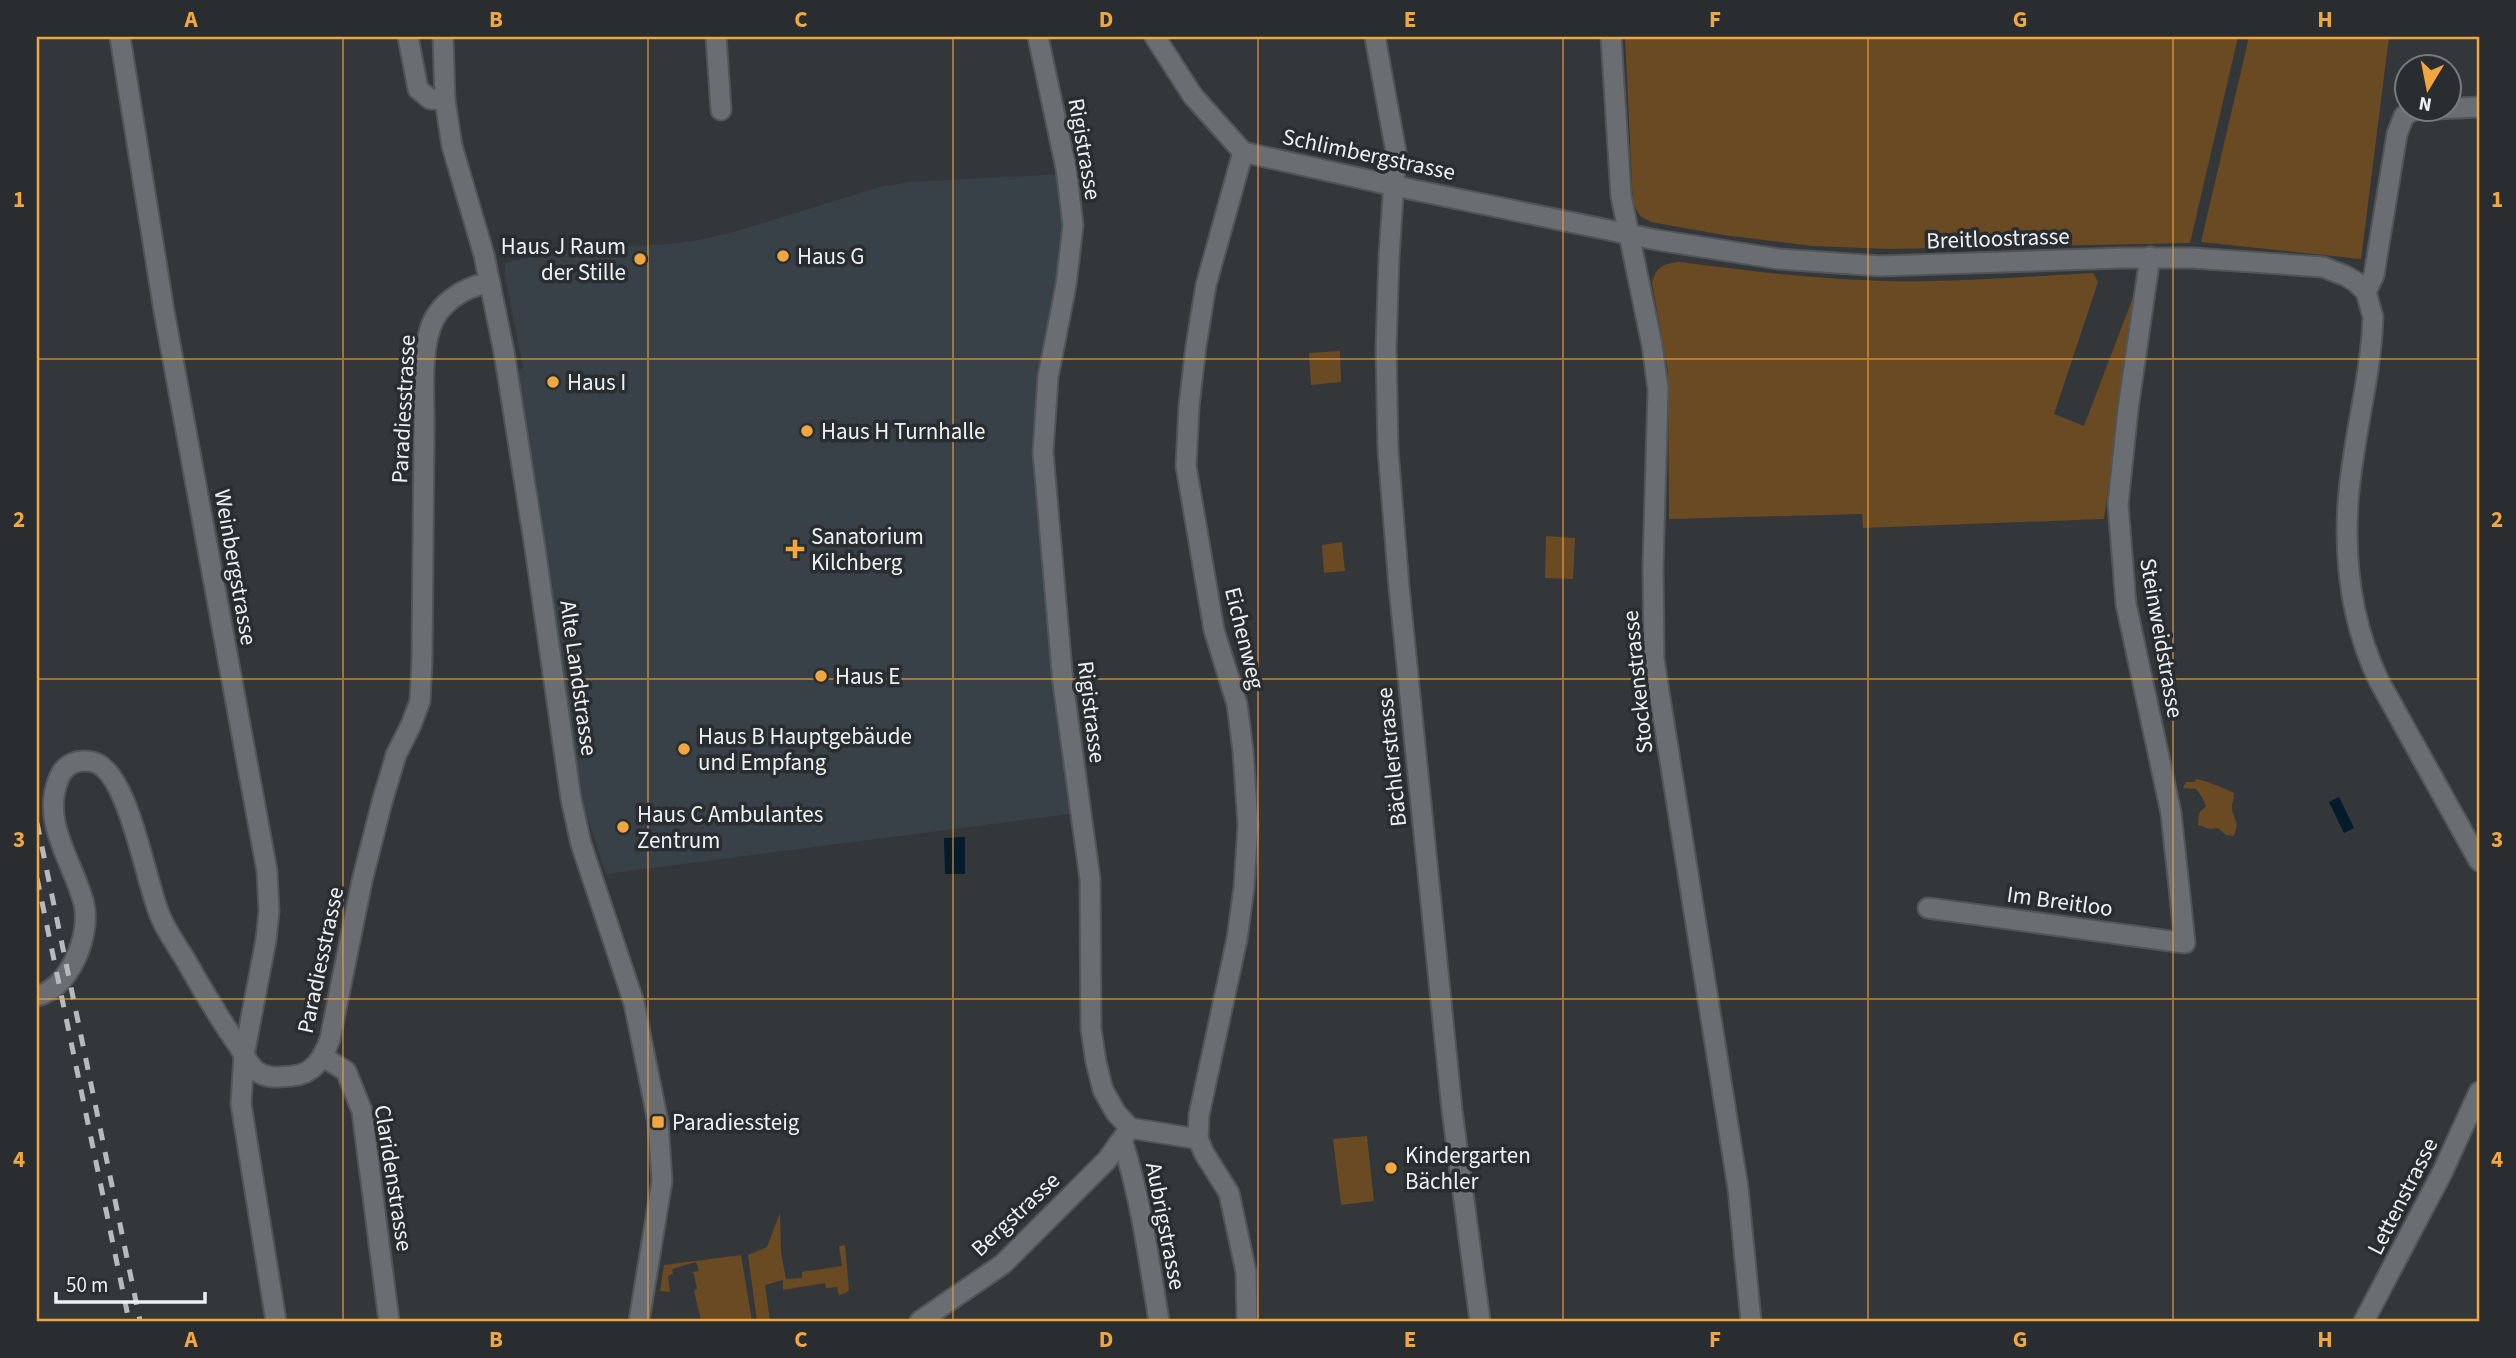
<svg xmlns="http://www.w3.org/2000/svg" width="2516" height="1358" viewBox="0 0 2516 1358" font-family="'Source Sans 3',sans-serif">
<style>
.built{fill:#374147}
.green{fill:#694a22}
.water{fill:#031b2b}
.lines{fill:none;stroke-linecap:round;stroke-linejoin:round}
.minor-casing{stroke:#515557;stroke-width:23}
.tertiary-casing{stroke:#515557;stroke-width:23}
.minor{stroke:#6a6e72;stroke-width:19}
.tertiary{stroke:#6a6e72;stroke-width:19}
.rail{stroke:#b7babc;stroke-width:5;stroke-dasharray:12 12;stroke-linecap:butt}
.grid{fill:none;stroke:#f1a63f;stroke-width:2;stroke-opacity:0.55}
.poi-dot{fill:#f1a63f;stroke:#292d2f;stroke-width:2.5}
.labels{text-anchor:middle;stroke-width:7;stroke-linejoin:round;paint-order:stroke}
.street-label{font-size:23px;fill:#eef1f2;stroke:#292d2f}
.poi-label{font-size:23px;fill:#eef1f2;stroke:#292d2f;text-anchor:start}
.neatline{fill:none;stroke:#f1a63f;stroke-width:2.5}
.grid-label{font-size:23px;text-anchor:middle;font-weight:bold;fill:#f1a63f}
</style>
<rect width="100%" height="100%" fill="#33373a"/>
<!-- built -->
<path class="built" d="M 1063,174 L 1067,211 L 1043,376 L 1077,813 L 606,874 L 589,822 L 584,821 L 571,745 L 556,616 L 516,374 L 523,367 L 505,275 L 505,263 L 556,251 L 680,243 L 704,239 L 730,233 L 880,187 L 910,182 Z"/>
<!-- green -->
<g class="green">
<path d="M 1625,37 L 2238,37 L 2190,243 L 1890,249 L 1813,246 L 1724,235 L 1651,222 L 1640,216 L 1633,203 Z"/>
<path d="M 2249,37 L 2389,37 L 2361,259 L 2201,242 Z"/>
<path d="M 1680,262 C 1764,273 1848,283 1932,281 C 1986,280 2040,276 2093,273 L 2098,282 L 2054,414 L 2084,426 L 2135,292 L 2104,519 L 1863,528 L 1862,514 L 1669,519 L 1668,371 L 1652,283 C 1655,267 1665,263 1680,262 Z"/>
<path d="M 1340,351 L 1341,382 L 1311,385 L 1309,353 Z"/>
<path d="M 1546,536 L 1575,538 L 1573,579 L 1545,578 Z"/>
<path d="M 1342,542 L 1345,571 L 1324,573 L 1322,545 Z"/>
<path d="M 2196,779 C 2210,782 2222,787 2234,793 C 2234,797 2233,801 2232,805 C 2231,818 2241,819 2234,836 L 2226,835 L 2218,828 L 2210,829 L 2198,825 L 2199,813 L 2206,806 L 2202,797 L 2196,789 L 2183,788 L 2186,782 L 2195,782 Z"/>
<path d="M 1367,1136 L 1374,1201 L 1341,1205 L 1333,1139 Z"/>
<path d="M 780,1213 L 781,1252 L 786,1279 L 802,1278 L 802,1272 L 842,1266 L 839,1246 L 845,1245 L 849,1290 L 846,1293 L 839,1295 L 837,1287 L 826,1288 L 825,1283 L 783,1290 L 783,1280 L 765,1285 L 770,1321 L 757,1321 L 748,1255 L 767,1247 Z"/>
<path d="M 741,1255 L 752,1321 L 701,1321 L 694,1290 L 697,1289 L 694,1274 L 691,1272 L 699,1271 L 696,1262 L 672,1269 L 673,1274 L 668,1276 L 670,1292 L 660,1291 L 664,1265 Z"/>
</g>
<!-- water -->
<g class="water">
<path d="M 2339,797 L 2354,828 L 2344,833 L 2329,802 Z"/>
<path d="M 965,837 L 965,874 L 945,874 L 944,838 Z"/>
</g>
<g class="lines">
<!-- minor casing -->
<g class="minor-casing">
<g id="minor">
<path d="M 120,37 L 164,311 L 267,871 L 269,911 L 266,940 L 244,1055 L 241,1104 L 276,1321"/>
<path d="M 408,37 L 418,89 L 430,99 L 445,100"/>
<path d="M 716,37 L 721,110"/>
<path d="M 1038,37 L 1066,168 L 1073,225 L 1066,285 L 1048,377 L 1043,452 L 1063,683 L 1090,879 L 1091,1029 L 1096,1062 L 1103,1090 L 1116,1113 L 1130,1128 L 1198,1139 L 1204,1153 L 1229,1193 L 1246,1272 L 1247,1321"/>
<path d="M 1155,37 L 1193,96 L 1243,152 L 1395,186 L 1657,240 L 1779,259 L 1880,266 L 2122,258 L 2192,258 L 2323,267 L 2346,276 L 2356,282 L 2366,292 L 2373,317 C 2371,379 2352,441 2348,503 C 2344,565 2352,625 2379,681 L 2479,861"/>
<path d="M 1375,37 L 1396,152 L 1389,256 L 1386,348 L 1388,450 L 1399,587 L 1452,1110 L 1480,1321"/>
<path d="M 1611,37 L 1621,196 L 1652,345 L 1658,389 L 1653,567 L 1654,660 L 1738,1188 L 1751,1321"/>
<path d="M 2366,292 L 2374,275 L 2397,134 L 2404,116 L 2414,110 L 2479,107"/>
<path d="M 1928,908 L 2185,943 L 2171,813 L 2126,604 L 2118,504 L 2128,409 L 2150,257"/>
<path d="M 37,996 C 70,988 91,935 84,904 C 74,863 40,822 59,778 C 65,763 78,759 93,762 C 129,770 146,886 161,918 C 167,932 177,946 185,959 C 202,989 218,1017 238,1045 C 243,1053 248,1064 256,1071 C 267,1079 279,1077 292,1076 C 314,1074 323,1058 330,1039 L 362,881 L 382,802 L 396,755 L 411,725 L 420,701 L 422,660 C 423,585 423,510 424,435 C 425,402 420,361 430,329 C 438,303 465,286 490,283"/>
<path d="M 323,1057 L 346,1071 L 362,1111 L 389,1321"/>
<path d="M 1198,1139 L 1199,1115 L 1237,939 L 1244,887 L 1248,825 L 1243,751 L 1237,704 L 1214,630 L 1186,466 L 1189,406 L 1196,346 L 1206,285 L 1243,152"/>
<path d="M 1122,1140 C 1141,1198 1149,1261 1159,1321"/>
<path d="M 920,1321 L 1003,1264 L 1107,1160 L 1130,1128"/>
<path d="M 2364,1321 L 2442,1173 L 2479,1092"/>
</g>
</g>
<!-- tertiary casing -->
<g class="tertiary-casing">
<path id="tertiary" d="M 443,37 L 445,100 L 452,146 L 484,255 L 504,352 L 535,548 L 571,799 L 581,844 L 634,1003 L 658,1122 L 662,1181 L 639,1321"/>
</g>
<!-- minor -->
<use href="#minor" class="minor"/>
<!-- tertiary -->
<use href="#tertiary" class="tertiary"/>
<!-- rail -->
<g class="rail">
<path d="M 37,823 L 140,1321"/>
<path d="M 37,878 L 129,1321"/>
</g>
</g>
<!-- grid -->
<path class="grid" d="M 343,37 L 343,1321M 648,37 L 648,1321M 953,37 L 953,1321M 1258,37 L 1258,1321M 1563,37 L 1563,1321M 1868,37 L 1868,1321M 2173,37 L 2173,1321M 37,359 L 2479,359M 37,679 L 2479,679M 37,999 L 2479,999"/>
<!-- markers -->
<g class="poi-dot">
<circle cx="783" cy="256" r="7"/>
<circle cx="640" cy="259" r="7"/>
<circle cx="553" cy="382" r="7"/>
<circle cx="807" cy="431" r="7"/>
<path d="M791.5 538.5h7v7h7v7h-7v7h-7v-7h-7v-7h7z"/>
<circle cx="821" cy="676" r="7"/>
<circle cx="684" cy="749" r="7"/>
<circle cx="623" cy="827" r="7"/>
<rect x="651" y="1115" width="14" height="14" rx="3.5"/>
<circle cx="1391" cy="1168" r="7"/>
</g>
<g class="labels">
<!-- street labels -->
<g class="street-label">
<text transform="translate(1085 149) rotate(80)" y="8">Rigistrasse</text>
<text transform="translate(1369 154) rotate(12)" y="8">Schlimbergstrasse</text>
<text transform="translate(1998 238) rotate(-2)" y="8">Breitloostrasse</text>
<text transform="translate(403 409) rotate(-87)" y="8">Paradiesstrasse</text>
<text transform="translate(236 567) rotate(80)" y="8">Weinbergstrasse</text>
<text transform="translate(1245 638) rotate(76)" y="8">Eichenweg</text>
<text transform="translate(2162 638) rotate(80)" y="8">Steinweidstrasse</text>
<text transform="translate(579 678) rotate(82)" y="8">Alte Landstrasse</text>
<text transform="translate(1637 682) rotate(-96)" y="8">Stockenstrasse</text>
<text transform="translate(1092 712) rotate(83)" y="8">Rigistrasse</text>
<text transform="translate(1391 757) rotate(-96)" y="8">Bächlerstrasse</text>
<text transform="translate(2060 901) rotate(8)" y="8">Im Breitloo</text>
<text transform="translate(320 960) rotate(-78)" y="8">Paradiesstrasse</text>
<text transform="translate(394 1178) rotate(81)" y="8">Claridenstrasse</text>
<text transform="translate(2402 1196) rotate(-63)" y="8">Lettenstrasse</text>
<text transform="translate(1015 1214) rotate(-43)" y="8">Bergstrasse</text>
<text transform="translate(1166 1226) rotate(79)" y="8">Aubrigstrasse</text>
</g>
<!-- poi labels -->
<g class="poi-label">
<text x="626" y="254" text-anchor="end">Haus J Raum<tspan x="626" dy="26">der Stille</tspan></text>
<text x="797" y="264">Haus G</text>
<text x="567" y="390">Haus I</text>
<text x="821" y="439">Haus H Turnhalle</text>
<text x="811" y="544">Sanatorium<tspan x="811" dy="26">Kilchberg</tspan></text>
<text x="835" y="684">Haus E</text>
<text x="698" y="744">Haus B Hauptgebäude<tspan x="698" dy="26">und Empfang</tspan></text>
<text x="637" y="822">Haus C Ambulantes<tspan x="637" dy="26">Zentrum</tspan></text>
<text x="672" y="1130">Paradiessteig</text>
<text x="1405" y="1163">Kindergarten<tspan x="1405" dy="26">Bächler</tspan></text>
</g>
</g>
<!-- border -->
<rect width="2516" height="1358" fill="none" stroke="#292d2f" stroke-width="77"/>
<!-- north arrow -->
<g transform="translate(2428 88) rotate(190)"><circle r="33" fill="#292d2f" stroke="#787b7d" stroke-width="2"/>
<path d="M0-5L12 26L0 18L-12 26Z" fill="#f1a63f"/>
<text y="-10" font-size="19" font-weight="bold" text-anchor="middle" fill="#eef1f2">N</text>
</g>
<!-- scale -->
<path d="M56 1292v10h149v-10" fill="none" stroke="#eef1f2" stroke-width="3.5"/>
<text x="66" y="1292" font-size="21" fill="#eef1f2" stroke="#292d2f" stroke-width="5" paint-order="stroke">50 m</text>
<rect x="38" y="38" width="2440" height="1282" class="neatline"/>
<g class="grid-label">
<text x="191" y="27">A</text>
<text x="496" y="27">B</text>
<text x="801" y="27">C</text>
<text x="1106" y="27">D</text>
<text x="1410" y="27">E</text>
<text x="1715" y="27">F</text>
<text x="2020" y="27">G</text>
<text x="2325" y="27">H</text>
<text x="19" y="207">1</text>
<text x="2497" y="207">1</text>
<text x="19" y="527">2</text>
<text x="2497" y="527">2</text>
<text x="19" y="847">3</text>
<text x="2497" y="847">3</text>
<text x="19" y="1167">4</text>
<text x="2497" y="1167">4</text>
<text x="191" y="1347">A</text>
<text x="496" y="1347">B</text>
<text x="801" y="1347">C</text>
<text x="1106" y="1347">D</text>
<text x="1410" y="1347">E</text>
<text x="1715" y="1347">F</text>
<text x="2020" y="1347">G</text>
<text x="2325" y="1347">H</text>
</g>
</svg>
